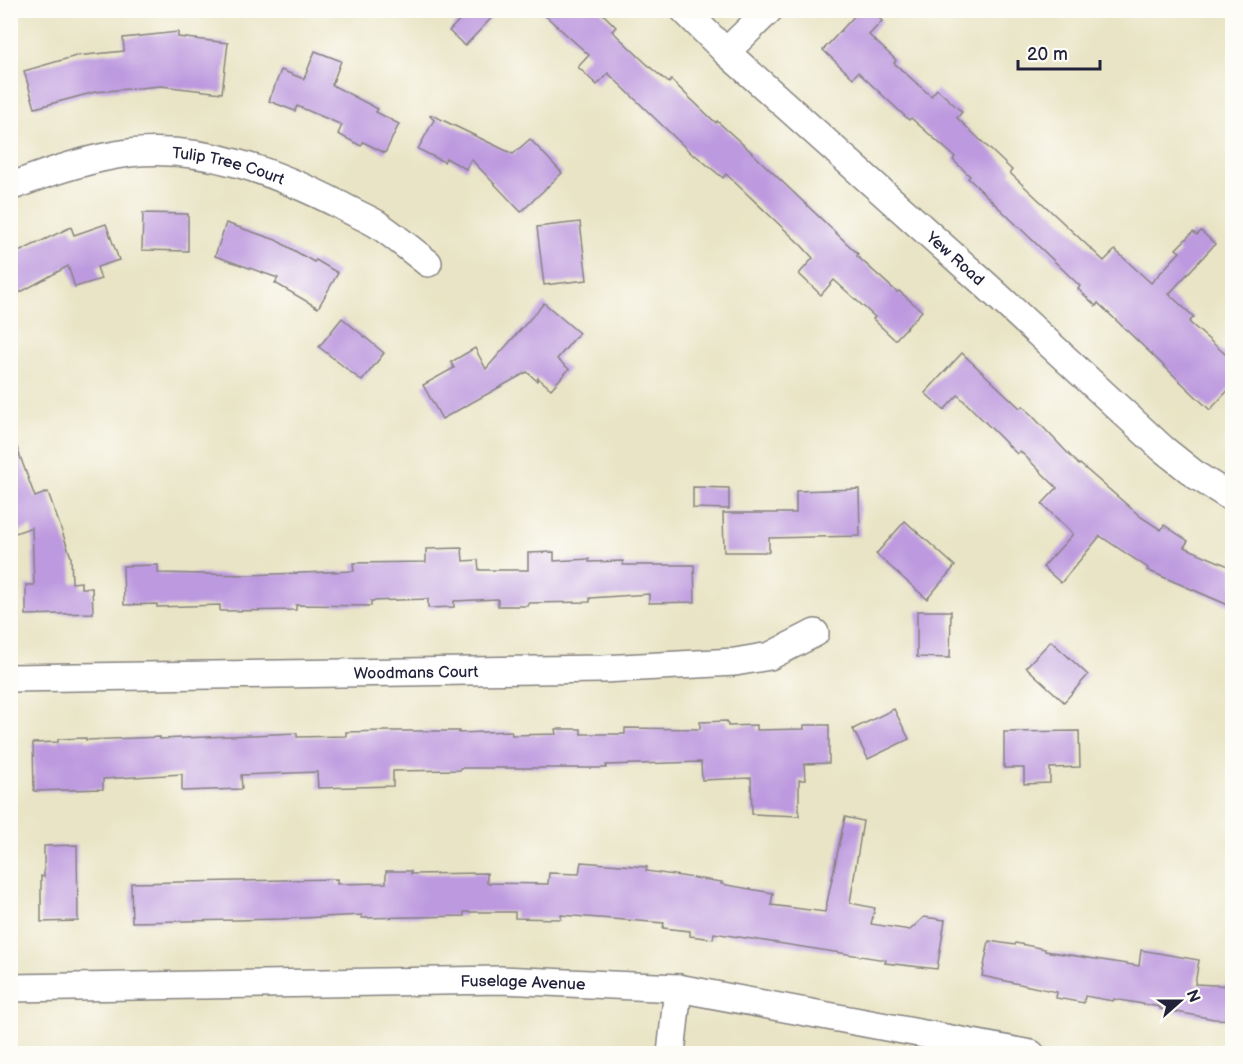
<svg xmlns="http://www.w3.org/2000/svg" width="1243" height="1064" viewBox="0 0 1243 1064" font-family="'Balsamiq Sans',sans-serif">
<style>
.building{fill:#bd9adf}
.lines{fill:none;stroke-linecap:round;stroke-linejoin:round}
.street-casing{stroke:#868380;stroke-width:30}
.street{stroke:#fff;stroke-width:27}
.labels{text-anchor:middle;stroke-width:4.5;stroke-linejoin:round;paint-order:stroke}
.street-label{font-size:16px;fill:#22223b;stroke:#fdfcf7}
</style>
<rect width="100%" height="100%" fill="#fdfcf7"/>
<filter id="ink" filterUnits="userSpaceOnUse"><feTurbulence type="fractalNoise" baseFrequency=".0167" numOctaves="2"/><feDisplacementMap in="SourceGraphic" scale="12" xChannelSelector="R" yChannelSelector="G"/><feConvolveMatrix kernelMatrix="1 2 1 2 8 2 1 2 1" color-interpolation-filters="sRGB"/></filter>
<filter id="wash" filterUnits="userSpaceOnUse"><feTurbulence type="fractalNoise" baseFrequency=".008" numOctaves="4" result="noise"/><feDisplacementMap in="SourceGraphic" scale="24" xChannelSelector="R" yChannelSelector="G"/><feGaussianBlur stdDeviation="1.35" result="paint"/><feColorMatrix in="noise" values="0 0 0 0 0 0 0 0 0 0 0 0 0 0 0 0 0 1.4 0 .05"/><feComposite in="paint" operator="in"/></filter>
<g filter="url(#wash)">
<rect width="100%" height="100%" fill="#e9e4c5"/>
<g id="blocks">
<!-- building -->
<g class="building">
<path d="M 469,10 L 499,10 L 465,46 L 449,31 Z"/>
<path d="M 539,10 L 599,10 L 616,27 L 612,31 L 651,68 L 669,83 L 671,80 L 716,123 L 717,121 L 748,149 L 858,254 L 857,256 L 897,292 L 899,291 L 922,311 L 895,340 L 873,319 L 875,317 L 834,280 L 821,295 L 799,274 L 813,258 L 802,246 L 726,174 L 723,178 L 695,155 L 694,156 L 608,73 L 597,85 L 578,67 L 589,55 Z"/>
<path d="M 860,10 L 872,10 L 882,21 L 869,35 L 896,60 L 894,63 L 931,96 L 937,89 L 962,112 L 957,118 L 1012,170 L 1010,173 L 1104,261 L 1115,250 L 1151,283 L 1180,252 L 1176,249 L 1193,232 L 1197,235 L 1201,231 L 1215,244 L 1169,294 L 1194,317 L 1189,322 L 1233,361 L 1233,385 L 1210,410 L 1098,303 L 1096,306 L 1078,289 L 1080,286 L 968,178 L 970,176 L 953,160 L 955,157 L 911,118 L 909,120 L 858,72 L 853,78 L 823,50 Z"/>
<path d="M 178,32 L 178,37 L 228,43 L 222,93 L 161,86 L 95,92 L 35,108 L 24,71 L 76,56 L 124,51 L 123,38 Z"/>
<path d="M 315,51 L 341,61 L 332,85 L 378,109 L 376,112 L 399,124 L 385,153 L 363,142 L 361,146 L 338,134 L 342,125 L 297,106 L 295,111 L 269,101 L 281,70 L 304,79 Z"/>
<path d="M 432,115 L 513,154 L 530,139 L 562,173 L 521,212 L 471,159 L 466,169 L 446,158 L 444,162 L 418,149 L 434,120 L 430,116 Z"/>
<path d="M 143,213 L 188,214 L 188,251 L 142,250 Z"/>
<path d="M 580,222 L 587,280 L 544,285 L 537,227 Z"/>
<path d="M 226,223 L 276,240 L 314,262 L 316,260 L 338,273 L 318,308 L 275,283 L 278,278 L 215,256 Z"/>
<path d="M 106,224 L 119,260 L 97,267 L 101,279 L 75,287 L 68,266 L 10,298 L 10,256 L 71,227 L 74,235 Z"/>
<path d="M 544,303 L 579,333 L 557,359 L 569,369 L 551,389 L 538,378 L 537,381 L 527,372 L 442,419 L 423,385 L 454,368 L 451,362 L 475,348 L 486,369 Z"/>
<path d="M 342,318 L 384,353 L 362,381 L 319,347 Z"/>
<path d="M 962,353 L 1020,408 L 1023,406 L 1079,465 L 1080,464 L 1141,517 L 1161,530 L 1164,525 L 1188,541 L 1184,547 L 1233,568 L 1233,607 L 1147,570 L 1148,568 L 1100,536 L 1061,583 L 1043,567 L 1073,534 L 1042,504 L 1057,488 L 1020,451 L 1017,454 L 958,395 L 944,410 L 925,393 Z"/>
<path d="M 13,437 L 35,497 L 48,492 L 71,557 L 72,583 L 81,582 L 81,588 L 92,588 L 93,613 L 26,615 L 26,585 L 34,585 L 32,527 L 10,535 L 10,438 Z"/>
<path d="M 693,487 L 729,488 L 729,509 L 693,508 Z"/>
<path d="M 859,489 L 860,536 L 769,538 L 769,552 L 724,552 L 723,513 L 796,513 L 796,491 Z"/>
<path d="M 905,521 L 955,566 L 927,599 L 876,554 Z"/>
<path d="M 462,548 L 463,561 L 478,560 L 479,570 L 528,570 L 528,553 L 554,552 L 554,561 L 589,559 L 589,562 L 623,561 L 623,565 L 694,565 L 695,602 L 649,603 L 649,594 L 590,598 L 590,602 L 528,603 L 528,606 L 498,606 L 498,599 L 454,601 L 454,607 L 428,608 L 428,599 L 371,601 L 371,606 L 296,605 L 296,610 L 220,611 L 220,605 L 157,607 L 157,604 L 124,605 L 123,566 L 158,565 L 158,573 L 248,575 L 354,571 L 353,563 L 426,562 L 426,549 Z"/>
<path d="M 917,611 L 951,611 L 950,658 L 917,657 Z"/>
<path d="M 1051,641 L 1088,675 L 1064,702 L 1026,667 Z"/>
<path d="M 894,709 L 909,739 L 868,759 L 853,729 Z"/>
<path d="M 727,721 L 728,726 L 757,725 L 757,730 L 804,729 L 804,725 L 829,725 L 829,763 L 804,764 L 805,780 L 799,780 L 799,816 L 752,814 L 751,778 L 702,780 L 701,762 L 606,765 L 606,768 L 460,768 L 460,770 L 393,771 L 393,786 L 318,788 L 317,772 L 241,775 L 242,789 L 182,791 L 182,774 L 103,779 L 103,789 L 34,791 L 33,743 L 58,742 L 58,739 L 86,738 L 86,740 L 160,737 L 160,739 L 297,733 L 297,737 L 346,736 L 346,732 L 388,731 L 459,731 L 459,733 L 511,731 L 512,735 L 556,734 L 555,729 L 581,729 L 581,734 L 625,734 L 625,728 L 700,729 L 700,722 Z"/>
<path d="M 1079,731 L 1080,767 L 1050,768 L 1050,783 L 1024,784 L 1024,768 L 1004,768 L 1004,732 Z"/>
<path d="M 845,817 L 863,821 L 850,903 L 875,908 L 871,924 L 910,930 L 924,917 L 945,920 L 937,969 L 885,963 L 886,960 L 714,933 L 713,939 L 690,936 L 690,931 L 663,928 L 664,923 L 561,915 L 561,919 L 515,918 L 515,912 L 464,912 L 464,916 L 362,918 L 362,915 L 282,919 L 132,922 L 131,883 L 337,879 L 337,884 L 386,883 L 386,871 L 411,871 L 411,874 L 487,873 L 487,883 L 548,884 L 549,873 L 579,874 L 581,862 L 647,867 L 646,871 L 722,882 L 721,884 L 773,893 L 771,905 L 825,912 Z"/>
<path d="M 77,845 L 78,921 L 41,922 L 41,876 L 44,877 L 44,846 Z"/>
<path d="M 989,941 L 1015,945 L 1016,943 L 1045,949 L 1045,951 L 1139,966 L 1141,950 L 1199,960 L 1195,984 L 1233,986 L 1233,1020 L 1214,1019 L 1160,1009 L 1160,1007 L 1114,999 L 1113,1001 L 1085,996 L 1084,1003 L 1056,998 L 1057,992 L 982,976 Z"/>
</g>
</g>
</g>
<g filter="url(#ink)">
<use href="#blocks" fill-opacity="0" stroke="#868380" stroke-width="1.5"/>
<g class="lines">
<!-- street casing -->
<g class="street-casing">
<g id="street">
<path id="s1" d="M 684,10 L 726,52 L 987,286 L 1163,449 L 1197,476 L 1232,498"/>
<path d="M 726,52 L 769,10"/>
<path id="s2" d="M 10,187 C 48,172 89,158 129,153 C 204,145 275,172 340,205 C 352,212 365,217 377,224 C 395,236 411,250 428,263"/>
<path id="s3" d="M 10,678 L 603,669 L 735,662 L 770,656 L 815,633"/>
<path id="s4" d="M 10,988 L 501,980 L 678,988 L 1031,1054"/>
<path d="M 671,1054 L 678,988"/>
</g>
</g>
<!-- street -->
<use href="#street" class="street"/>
</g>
</g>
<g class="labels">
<!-- street labels -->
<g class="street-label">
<text dy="6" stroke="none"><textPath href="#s2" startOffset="225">Tulip Tree Court</textPath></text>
<text dy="6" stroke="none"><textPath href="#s1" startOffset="368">Yew Road</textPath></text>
<text dy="6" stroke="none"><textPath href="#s3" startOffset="406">Woodmans Court</textPath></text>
<text dy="6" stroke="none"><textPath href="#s4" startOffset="513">Fuselage Avenue</textPath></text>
</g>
</g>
<!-- margin -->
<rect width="1243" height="1064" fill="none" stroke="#fdfcf7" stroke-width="36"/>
<!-- north arrow -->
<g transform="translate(1180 1001) rotate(69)" stroke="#fdfcf7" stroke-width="4.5" paint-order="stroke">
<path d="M0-4.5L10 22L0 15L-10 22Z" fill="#22223b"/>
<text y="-9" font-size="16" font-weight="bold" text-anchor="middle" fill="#22223b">N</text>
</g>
<!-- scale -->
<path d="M1018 60v9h82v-9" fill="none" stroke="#22223b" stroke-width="3"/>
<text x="1027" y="60" font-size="18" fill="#22223b" stroke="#fdfcf7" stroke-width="4.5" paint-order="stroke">20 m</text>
</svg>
